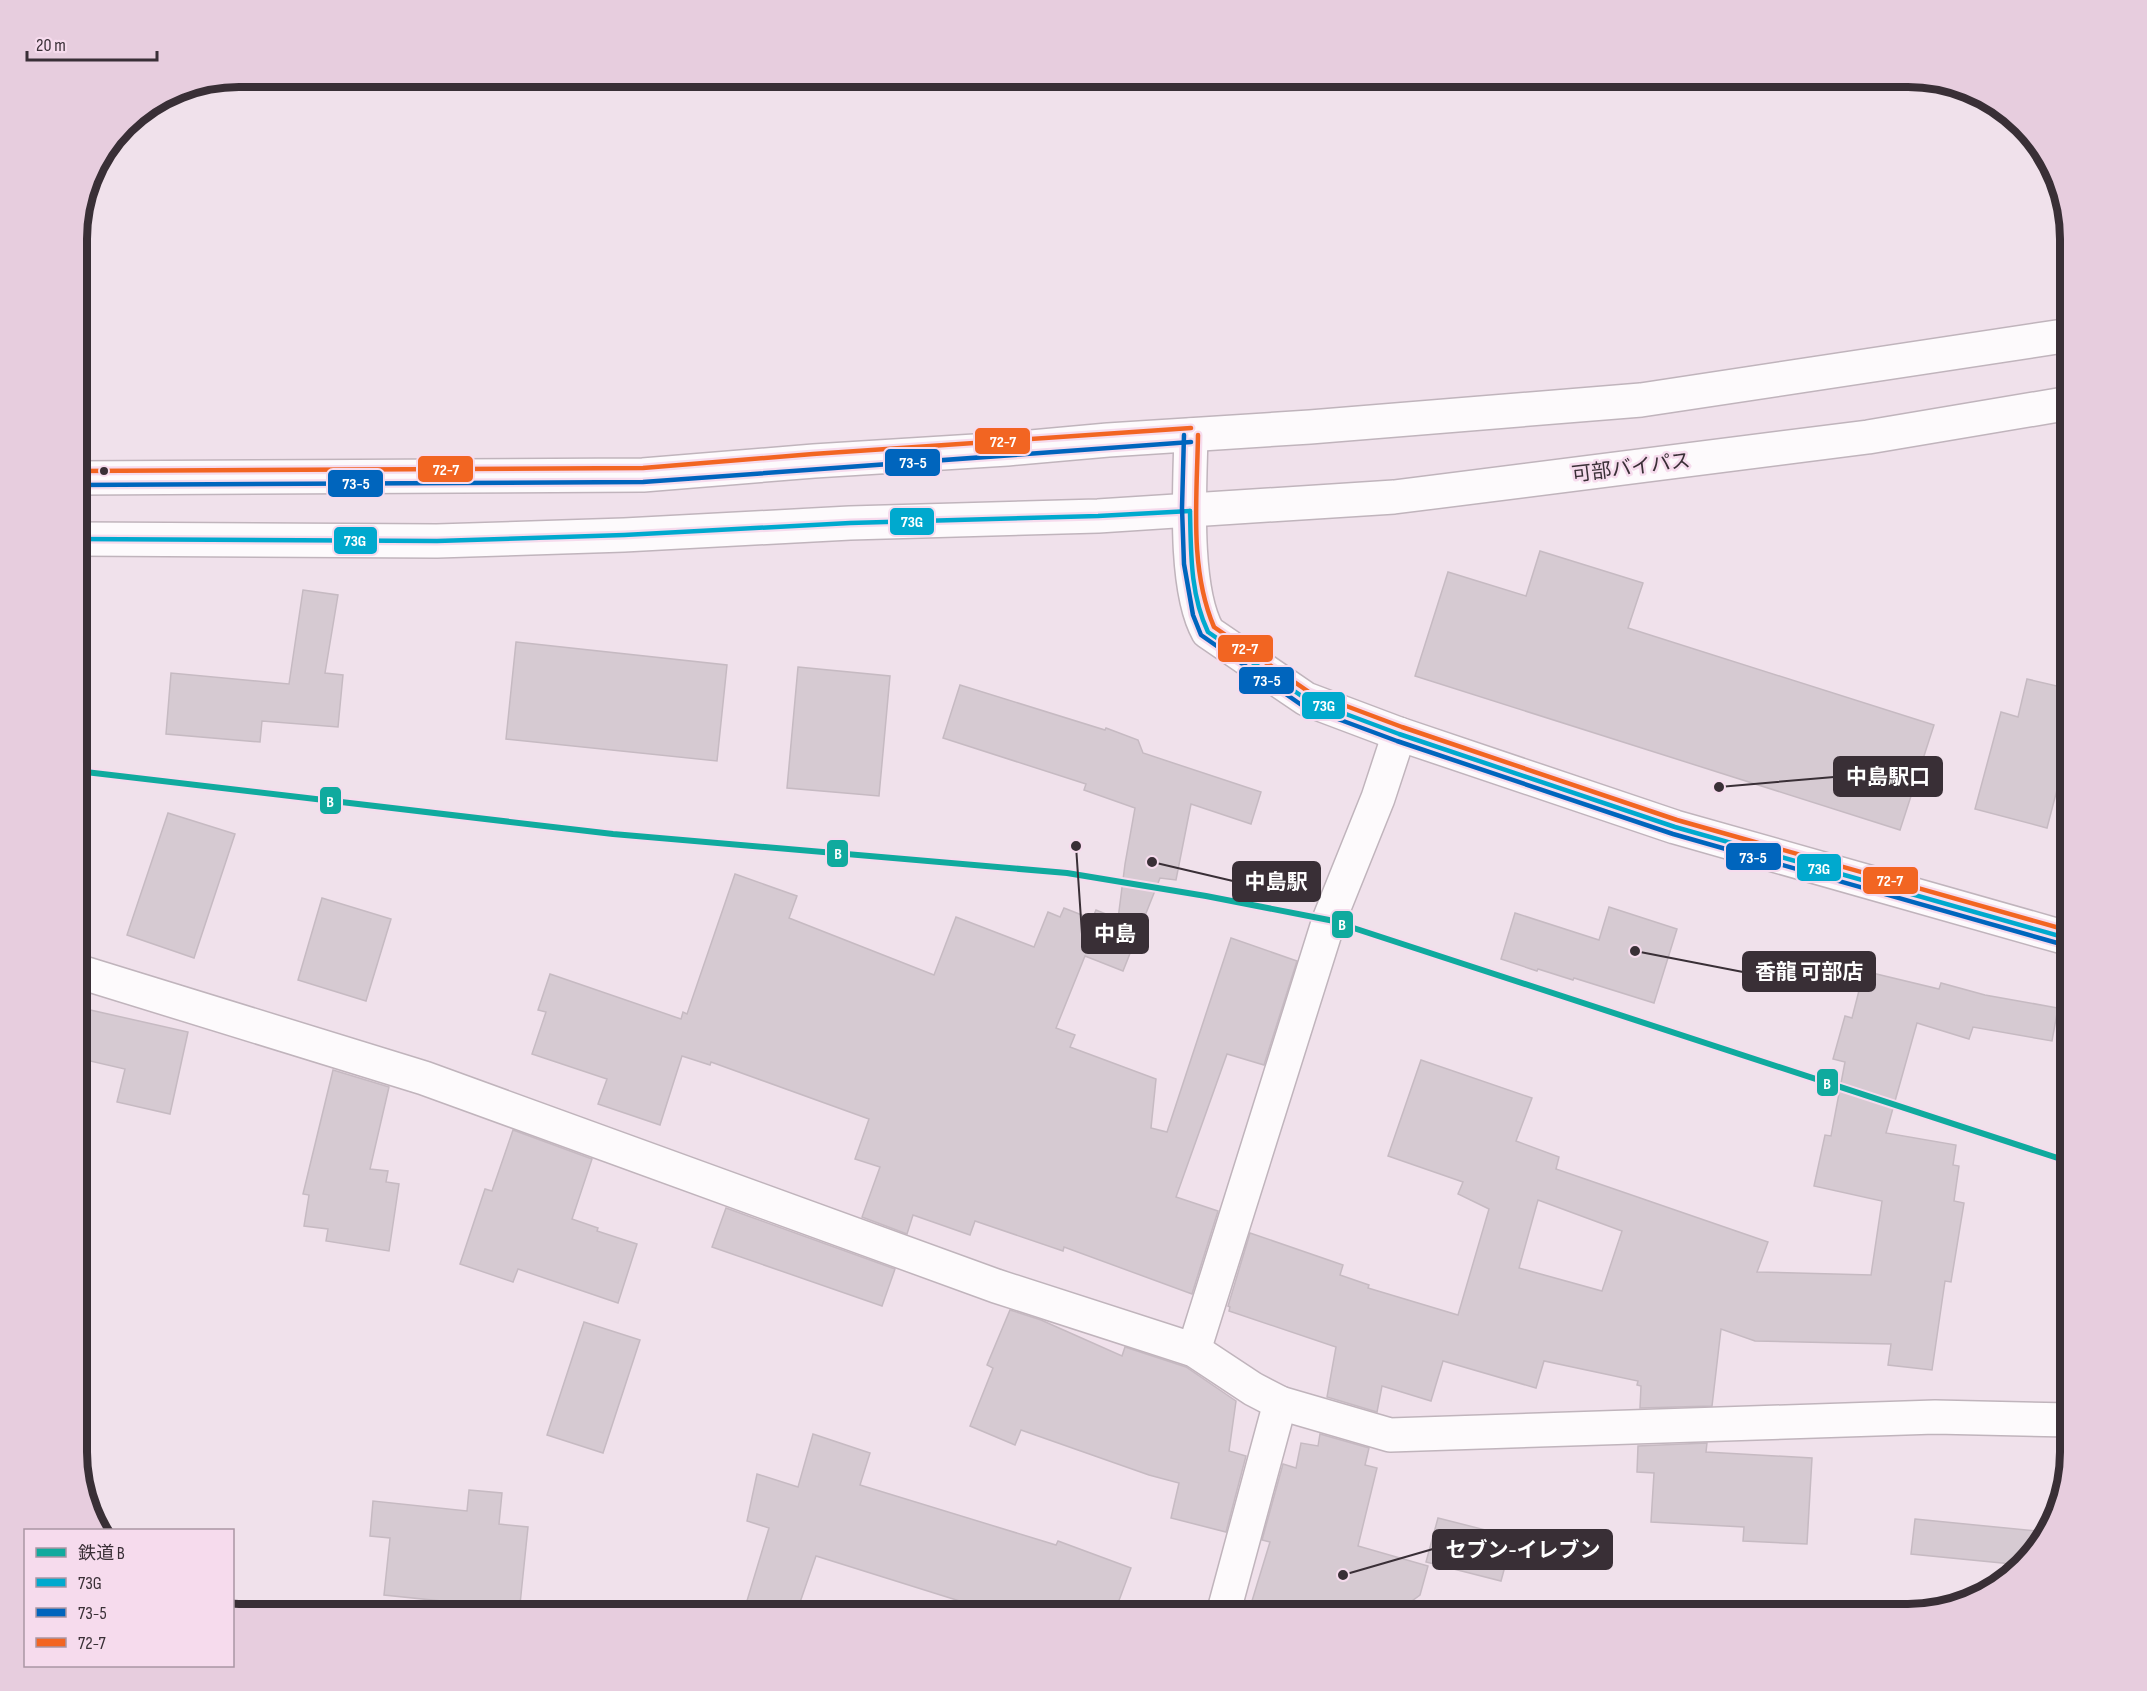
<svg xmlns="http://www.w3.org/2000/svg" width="2147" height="1691" viewBox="0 0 2147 1691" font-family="'Sofia Sans Condensed','Noto Sans JP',sans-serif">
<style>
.building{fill:#d6cad2;stroke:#c6bac2;stroke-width:1.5;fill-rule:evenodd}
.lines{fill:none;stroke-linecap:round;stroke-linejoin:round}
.street-casing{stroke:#c0b4bc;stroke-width:36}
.highway-casing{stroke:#c0b4bc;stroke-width:36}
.street{stroke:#fdfafc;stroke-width:33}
.highway{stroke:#fdfafc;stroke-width:33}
.bus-1-casing{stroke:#f6dbed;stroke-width:9}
.bus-2-casing{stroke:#f6dbed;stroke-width:9}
.bus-3-casing{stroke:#f6dbed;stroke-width:9}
.bus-1{stroke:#00a9ce;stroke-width:4.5}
.bus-2{stroke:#0065bd;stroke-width:4.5}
.bus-3{stroke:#f26522;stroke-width:4.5}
.rail-1-casing{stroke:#f6dbed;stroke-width:10}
.rail-1{stroke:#10aa9e;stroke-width:6}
.bus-dot{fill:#392f36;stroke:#f6dbed;stroke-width:2}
.labels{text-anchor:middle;stroke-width:5;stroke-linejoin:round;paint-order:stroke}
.street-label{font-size:20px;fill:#392f36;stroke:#f6dbed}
.rim{fill:none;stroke:#392f36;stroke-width:8}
.leader{fill:none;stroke:#392f36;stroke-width:2}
.callout-dot{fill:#392f36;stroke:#f6dbed;stroke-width:2}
.callout{fill:#392f36;stroke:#392f36;stroke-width:2}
.callout-label{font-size:21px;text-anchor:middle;font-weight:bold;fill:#fff}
.line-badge{stroke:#f6dbed;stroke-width:2}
.badge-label{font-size:16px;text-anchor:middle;font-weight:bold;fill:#fff}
</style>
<rect width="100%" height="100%" fill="#f0e1eb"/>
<!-- building -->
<g class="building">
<path d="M 1540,551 L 1643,583 L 1628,628 L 1934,725 L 1900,830 L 1415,676 L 1448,572 L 1526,596 Z"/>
<path d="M 303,590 L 338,595 L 325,673 L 343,675 L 338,727 L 262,721 L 260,742 L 166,734 L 171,673 L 289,684 Z"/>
<path d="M 516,642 L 727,665 L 717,761 L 506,739 Z"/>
<path d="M 798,667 L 890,676 L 879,796 L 787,788 Z"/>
<path d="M 2027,679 L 2070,689 L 2070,740 L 2047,828 L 1975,809 L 2001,712 L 2018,717 Z"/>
<path d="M 960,685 L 1105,730 L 1106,728 L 1138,740 L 1143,753 L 1261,792 L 1251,824 L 1191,804 L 1176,880 L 1160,878 L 1123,971 L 1085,956 L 1056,1028 L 1075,1035 L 1070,1047 L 1156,1079 L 1151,1128 L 1167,1132 L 1231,938 L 1297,961 L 1264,1065 L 1227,1054 L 1176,1197 L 1218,1211 L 1192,1294 L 1064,1247 L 1063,1251 L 975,1221 L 970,1235 L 913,1215 L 907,1234 L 862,1217 L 880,1167 L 855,1159 L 869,1119 L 711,1062 L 710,1065 L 682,1056 L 660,1125 L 598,1104 L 607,1079 L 532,1054 L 546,1012 L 538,1010 L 550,974 L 681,1019 L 683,1012 L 687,1014 L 735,874 L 797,896 L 789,918 L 934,975 L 956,917 L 1034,947 L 1048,912 L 1060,917 L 1064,908 L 1092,919 L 1096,910 L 1118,919 L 1125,864 L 1135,808 L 1084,790 L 1086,784 L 943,738 Z"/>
<path d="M 168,813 L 235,834 L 194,958 L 127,935 Z"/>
<path d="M 322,898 L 391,919 L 366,1001 L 298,980 Z"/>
<path d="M 1609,907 L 1677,929 L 1654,1003 L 1574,978 L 1573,980 L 1538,969 L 1537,971 L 1501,959 L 1515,913 L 1599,940 Z"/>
<path d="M 1864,971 L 1939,989 L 1941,983 L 1985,995 L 2058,1008 L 2052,1041 L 1973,1027 L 1969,1039 L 1917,1023 L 1886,1133 L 1956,1145 L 1953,1165 L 1959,1166 L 1954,1201 L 1964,1203 L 1951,1282 L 1945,1281 L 1932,1370 L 1888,1365 L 1891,1344 L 1755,1341 L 1721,1329 L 1712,1406 L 1640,1408 L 1641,1386 L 1637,1385 L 1638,1381 L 1544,1361 L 1536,1388 L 1443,1361 L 1431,1401 L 1382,1386 L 1377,1412 L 1327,1397 L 1336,1347 L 1229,1311 L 1230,1307 L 1228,1306 L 1250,1233 L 1343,1265 L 1340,1275 L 1369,1285 L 1368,1288 L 1458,1315 L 1489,1209 L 1458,1194 L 1463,1182 L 1388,1156 L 1421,1060 L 1532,1098 L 1516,1141 L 1559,1157 L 1556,1169 L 1768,1242 L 1757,1272 L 1871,1275 L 1882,1201 L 1814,1186 L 1825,1135 L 1831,1136 L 1845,1062 L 1833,1059 L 1845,1016 L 1852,1018 ZM 1538,1200 L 1622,1231 L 1602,1291 L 1519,1268 Z"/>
<path d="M 77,1007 L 188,1032 L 170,1114 L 117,1102 L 125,1069 L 77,1058 Z"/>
<path d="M 333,1070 L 389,1087 L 370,1169 L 388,1171 L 386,1182 L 399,1184 L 389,1251 L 326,1241 L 328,1229 L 304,1226 L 309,1195 L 303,1194 Z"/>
<path d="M 513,1130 L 592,1159 L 572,1219 L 598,1228 L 597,1231 L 637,1244 L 618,1303 L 518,1269 L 513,1282 L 460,1264 L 485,1189 L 492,1191 Z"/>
<path d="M 726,1208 L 895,1269 L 882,1306 L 712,1247 Z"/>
<path d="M 1010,1310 L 1041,1320 L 1122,1356 L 1125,1347 L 1186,1367 L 1236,1401 L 1229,1451 L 1246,1456 L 1226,1532 L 1171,1518 L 1179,1483 L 1149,1475 L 1021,1430 L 1015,1445 L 970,1426 L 993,1368 L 987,1365 Z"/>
<path d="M 584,1322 L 640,1340 L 603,1453 L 547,1435 Z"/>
<path d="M 813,1434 L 870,1453 L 860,1485 L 1056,1545 L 1058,1541 L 1131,1568 L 1114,1614 L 1001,1614 L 816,1556 L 796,1614 L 743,1614 L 769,1528 L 747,1521 L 757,1474 L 798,1487 Z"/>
<path d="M 1320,1434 L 1369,1448 L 1365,1465 L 1377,1468 L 1358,1546 L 1428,1566 L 1420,1595 L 1394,1614 L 1248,1614 L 1270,1542 L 1262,1540 L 1283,1464 L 1296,1468 L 1301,1443 L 1318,1446 Z"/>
<path d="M 1707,1443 L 1706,1452 L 1812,1458 L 1807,1544 L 1743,1541 L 1744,1527 L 1651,1522 L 1654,1473 L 1637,1472 L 1638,1446 Z"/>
<path d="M 469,1490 L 502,1493 L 499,1524 L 528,1527 L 519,1614 L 469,1614 L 470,1604 L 384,1595 L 390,1538 L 370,1536 L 373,1501 L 467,1511 Z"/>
<path d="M 1438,1518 L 1513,1537 L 1501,1581 L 1426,1562 Z"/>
<path d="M 1915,1519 L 2046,1532 L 2030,1559 L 2022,1565 L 1911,1554 Z"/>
</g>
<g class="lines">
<!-- street casing -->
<g class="street-casing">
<g id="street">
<path d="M 77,971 L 424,1078 L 996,1286 L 1194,1350 L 1253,1389 L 1280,1403 L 1390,1435 L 1935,1417 L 2070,1420"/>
<path d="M 1194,1350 L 1329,920 L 1378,798 L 1399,734"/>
<path d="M 1223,1614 L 1280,1403"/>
</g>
</g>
<!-- highway casing -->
<g class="highway-casing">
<g id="highway">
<path d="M 1191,435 C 1190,486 1183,588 1208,632 L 1306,699 L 1399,734 L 1675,827 L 2070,939"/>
<path d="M 77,478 L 643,475 L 814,461 L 1007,449 L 1108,440 L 1310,427 L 1641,400 L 2070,335"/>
<path d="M 77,539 L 437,541 L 624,535 L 850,523 L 1098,516 L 1394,497 L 1868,437 L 2070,403"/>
</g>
</g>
<!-- street -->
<use href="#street" class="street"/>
<!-- highway -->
<use href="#highway" class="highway"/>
<!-- bus-1 casing -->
<g class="bus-1-casing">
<g id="bus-1">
<path d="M 1190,511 C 1191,552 1190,594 1208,632 L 1306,699 L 1399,734 L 1675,827 L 2070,939"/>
<path d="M 77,539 L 437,541 L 624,535 L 850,523 L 1098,516 L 1190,511"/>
</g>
</g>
<!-- bus-2 casing -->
<g class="bus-2-casing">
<g id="bus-2">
<path d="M 1184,435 L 1182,508 L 1184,564 L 1193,615 L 1201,635 L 1303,706 L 1397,741 L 1673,834 L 2068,946"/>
<path d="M 77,485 L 643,482 L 1191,442"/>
</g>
</g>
<!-- bus-3 casing -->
<g class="bus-3-casing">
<g id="bus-3">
<path d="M 1198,435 C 1197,498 1189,568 1214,627 L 1309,692 L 1402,727 L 1677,820 L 2070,931"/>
<path d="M 77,471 L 643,468 L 813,454 L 1191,428"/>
</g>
</g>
<!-- bus-1 -->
<use href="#bus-1" class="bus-1"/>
<!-- bus-2 -->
<use href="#bus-2" class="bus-2"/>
<!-- bus-3 -->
<use href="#bus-3" class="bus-3"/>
<!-- rail-1 casing -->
<g class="rail-1-casing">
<path id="rail-1" d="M 77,771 L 613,834 L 1067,873 L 1206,896 L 1329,920 L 2070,1162"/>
</g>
<!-- rail-1 -->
<use href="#rail-1" class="rail-1"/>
</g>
<!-- markers -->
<circle class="bus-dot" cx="104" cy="471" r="5"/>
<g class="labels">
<!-- street labels -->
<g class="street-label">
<text transform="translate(1631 467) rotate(-7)" y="7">可部バイパス</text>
</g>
</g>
<!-- crop -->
<path d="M0 0H2147V1691H0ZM239 87H1908A152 152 0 0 1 2060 239V1452A152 152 0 0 1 1908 1604H239A152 152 0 0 1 87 1452V239A152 152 0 0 1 239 87Z" fill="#e7cdde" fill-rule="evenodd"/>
<path class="rim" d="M239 87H1908A152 152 0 0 1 2060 239V1452A152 152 0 0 1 1908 1604H239A152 152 0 0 1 87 1452V239A152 152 0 0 1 239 87Z"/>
<!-- callouts -->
<path class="leader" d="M1719 787L1834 777M1152 862L1233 881M1076 846L1082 934M1635 951L1743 972M1343 1575L1433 1549"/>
<g class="callout-dot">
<circle cx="1719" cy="787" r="6"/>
<circle cx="1152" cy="862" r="6"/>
<circle cx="1076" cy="846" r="6"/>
<circle cx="1635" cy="951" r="6"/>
<circle cx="1343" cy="1575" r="6"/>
</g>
<g class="callout">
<rect x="1834" y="757" width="108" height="39" rx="6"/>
<rect x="1233" y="862" width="87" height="39" rx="6"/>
<rect x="1082" y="914" width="66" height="39" rx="6"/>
<rect x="1743" y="952" width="132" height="39" rx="6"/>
<rect x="1433" y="1530" width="179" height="39" rx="6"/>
</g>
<g class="callout-label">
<text x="1888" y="784">中島駅口</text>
<text x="1276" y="889">中島駅</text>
<text x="1115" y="941">中島</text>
<text x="1809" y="979">香龍 可部店</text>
<text x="1523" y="1557">セブン-イレブン</text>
</g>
<g class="line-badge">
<rect x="974" y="427" width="57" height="28" rx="6" fill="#f26522"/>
<rect x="884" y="448" width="57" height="29" rx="6" fill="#0065bd"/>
<rect x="417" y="455" width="57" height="28" rx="6" fill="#f26522"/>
<rect x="327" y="469" width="57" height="29" rx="6" fill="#0065bd"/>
<rect x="889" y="507" width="46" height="29" rx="6" fill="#00a9ce"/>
<rect x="333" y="526" width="45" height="29" rx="6" fill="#00a9ce"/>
<rect x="1217" y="634" width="57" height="29" rx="6" fill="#f26522"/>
<rect x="1238" y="666" width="57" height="29" rx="6" fill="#0065bd"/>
<rect x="1301" y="691" width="45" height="29" rx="6" fill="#00a9ce"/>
<rect x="319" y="786" width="23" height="29" rx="6" fill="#10aa9e"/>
<rect x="826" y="839" width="23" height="29" rx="6" fill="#10aa9e"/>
<rect x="1725" y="842" width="57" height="29" rx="6" fill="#0065bd"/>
<rect x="1796" y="853" width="46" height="29" rx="6" fill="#00a9ce"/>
<rect x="1862" y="866" width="57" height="29" rx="6" fill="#f26522"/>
<rect x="1331" y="910" width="23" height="29" rx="6" fill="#10aa9e"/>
<rect x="1816" y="1068" width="23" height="29" rx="6" fill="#10aa9e"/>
</g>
<g class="badge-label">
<text x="1003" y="447">72-7</text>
<text x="913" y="468">73-5</text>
<text x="446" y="475">72-7</text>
<text x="356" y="489">73-5</text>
<text x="912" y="527">73G</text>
<text x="355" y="546">73G</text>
<text x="1245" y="654">72-7</text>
<text x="1267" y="686">73-5</text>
<text x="1324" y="711">73G</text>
<text x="330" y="807">B</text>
<text x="838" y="859">B</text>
<text x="1753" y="863">73-5</text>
<text x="1819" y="874">73G</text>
<text x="1890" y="886">72-7</text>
<text x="1342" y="930">B</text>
<text x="1827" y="1089">B</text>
</g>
<!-- legend -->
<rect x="24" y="1529" width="210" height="138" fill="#f6dbed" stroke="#aa96a4" stroke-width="1.5"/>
<rect x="36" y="1548" width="30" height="9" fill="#10aa9e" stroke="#aa96a4" stroke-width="1.5"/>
<text x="78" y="1559" font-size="18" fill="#392f36">鉄道 B</text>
<rect x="36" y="1578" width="30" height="9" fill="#00a9ce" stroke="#aa96a4" stroke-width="1.5"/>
<text x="78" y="1589" font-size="18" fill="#392f36">73G</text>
<rect x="36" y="1608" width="30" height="9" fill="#0065bd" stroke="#aa96a4" stroke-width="1.5"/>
<text x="78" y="1619" font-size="18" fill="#392f36">73-5</text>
<rect x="36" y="1638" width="30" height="9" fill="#f26522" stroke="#aa96a4" stroke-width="1.5"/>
<text x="78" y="1649" font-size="18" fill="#392f36">72-7</text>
<!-- scale -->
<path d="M27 51v9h130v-9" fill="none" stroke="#392f36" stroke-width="3"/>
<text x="36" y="51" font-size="18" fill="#392f36" stroke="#f6dbed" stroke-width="4.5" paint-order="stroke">20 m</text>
</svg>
